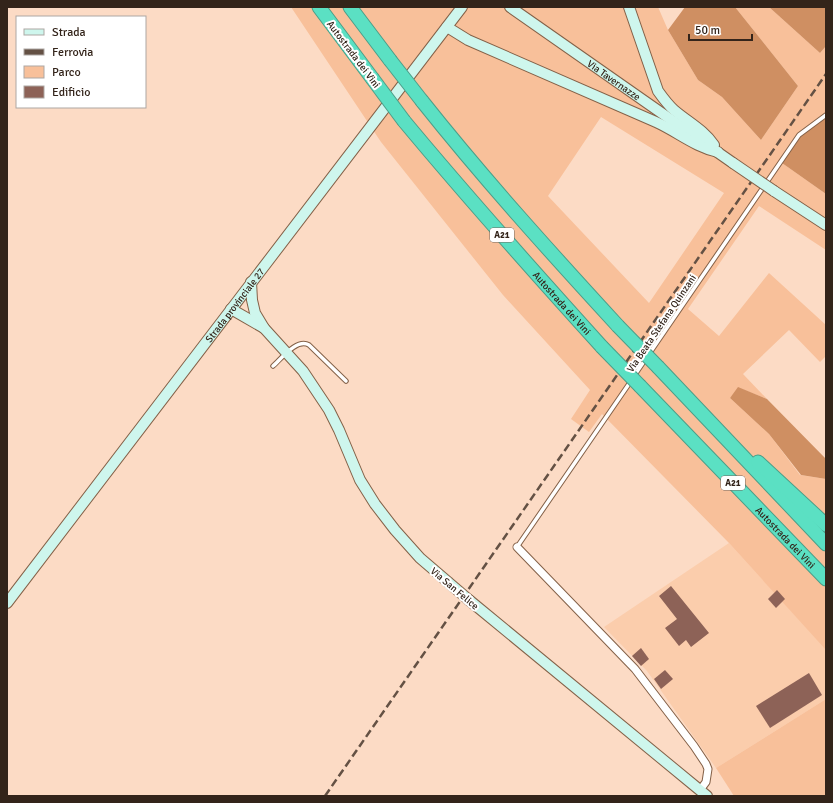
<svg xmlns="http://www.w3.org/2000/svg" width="833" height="803" viewBox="0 0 833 803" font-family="Signika,sans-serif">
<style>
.built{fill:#fbcdac}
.green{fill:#f8c09a;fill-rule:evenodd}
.forest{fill:#cf8f62}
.building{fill:#8d6257}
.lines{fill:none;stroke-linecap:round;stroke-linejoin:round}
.lane-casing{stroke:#846148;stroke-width:5.5}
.street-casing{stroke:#846148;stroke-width:9}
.secondary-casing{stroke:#846148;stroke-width:12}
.highway-casing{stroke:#4d9e88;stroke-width:15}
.lane{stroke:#fff;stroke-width:3.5}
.street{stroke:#fff;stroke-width:7}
.secondary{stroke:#cef6ed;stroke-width:10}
.highway{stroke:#5be0c3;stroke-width:13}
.rail{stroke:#645144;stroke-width:2.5;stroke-dasharray:8 4;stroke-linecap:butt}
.secondary-bridge-casing{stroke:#846148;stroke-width:12;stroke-linecap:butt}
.highway-bridge-casing{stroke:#4d9e88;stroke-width:15;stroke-linecap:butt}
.secondary-bridge{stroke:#cef6ed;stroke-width:10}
.highway-bridge{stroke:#5be0c3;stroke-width:13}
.labels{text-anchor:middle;stroke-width:4;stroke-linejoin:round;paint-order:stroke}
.shield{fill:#fff;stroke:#70665f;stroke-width:1}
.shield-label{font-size:9px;font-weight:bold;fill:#33241a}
.street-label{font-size:10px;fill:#33241a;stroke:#fff}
</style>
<rect width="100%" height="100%" fill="#fcdbc5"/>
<!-- built -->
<path class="built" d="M 729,543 L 826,649 L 826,699 L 716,768 L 647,671 L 604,627 Z"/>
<!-- green -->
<g class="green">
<path d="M 291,7 L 658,7 L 668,30 L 698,80 L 722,97 L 761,140 L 798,86 L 735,7 L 769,7 L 820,53 L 826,46 L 826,112 L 782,163 L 826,194 L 826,250 L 759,206 L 688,309 L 719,336 L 769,273 L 826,325 L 826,356 L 820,362 L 789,330 L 743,374 L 767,399 L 739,388 L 730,398 L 769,434 L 800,475 L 826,479 L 826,650 L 729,543 L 602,414 L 589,432 L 571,419 L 590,390 L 503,295 L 381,142 ZM 601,117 L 724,193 L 649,303 L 548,196 Z"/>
<path d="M 826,699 L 826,796 L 734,796 L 716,768 Z"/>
</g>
<!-- forest -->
<g class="forest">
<path d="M 685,7 L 735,7 L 798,86 L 761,140 L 722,97 L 698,80 L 668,30 Z"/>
<path d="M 769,7 L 826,7 L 826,46 L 820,53 Z"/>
<path d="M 826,112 L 826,194 L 782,163 L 799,135 Z"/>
<path d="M 738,387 L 767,399 L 826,459 L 826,479 L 801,475 L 769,434 L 730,398 Z"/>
</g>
<!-- building -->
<g class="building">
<path d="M 671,586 L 709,633 L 691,647 L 686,640 L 679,646 L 665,628 L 677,619 L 659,596 Z"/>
<path d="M 777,590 L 785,599 L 776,608 L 768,599 Z"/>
<path d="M 641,648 L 649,659 L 641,666 L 632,656 Z"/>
<path d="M 665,670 L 673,679 L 661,689 L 654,679 Z"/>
<path d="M 809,673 L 822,695 L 770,728 L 756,706 Z"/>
</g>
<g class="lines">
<!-- lane casing -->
<g class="lane-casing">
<g id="lane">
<path d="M 273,366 C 282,358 297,338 309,345 L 346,381"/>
<path d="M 634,376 L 799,135 L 826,115"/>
<path d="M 517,547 L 631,381"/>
</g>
</g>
<!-- street casing -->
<g class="street-casing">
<path id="street" d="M 517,547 L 635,669 L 694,746 L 706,764 L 708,769 L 706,782 L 700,790"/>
</g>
<!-- secondary casing -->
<g class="secondary-casing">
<g id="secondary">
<path id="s1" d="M 510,7 L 733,163"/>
<path d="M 629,7 L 658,91 C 663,98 668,105 674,110 C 688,122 704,130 714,145"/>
<path d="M 447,27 L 468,40 L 656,122 C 678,132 695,147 718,152"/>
<path d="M 774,191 L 826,225"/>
<path d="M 251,282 L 252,300 L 255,313 L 264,328 L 303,371 L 329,410 L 339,430 L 360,480 L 375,504 L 395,530 L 420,558 L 448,582"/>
<path d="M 231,309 L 264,328"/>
<path d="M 469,600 L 707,796"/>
<path id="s2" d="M 7,603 L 462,7"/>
</g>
</g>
<!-- highway casing -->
<g class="highway-casing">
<g id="highway">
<path d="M 319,7 L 372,78"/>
<path d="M 350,7 L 390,60"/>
<path d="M 422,101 C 484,179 551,253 618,326"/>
<path id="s3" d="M 404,121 C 468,198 535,273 602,347"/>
<path d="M 658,367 L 826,544"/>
<path id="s4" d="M 640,386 L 826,579"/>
<path d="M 758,462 L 826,525"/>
</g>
</g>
<!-- lane -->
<use href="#lane" class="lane"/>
<!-- street -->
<use href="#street" class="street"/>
<!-- secondary -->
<use href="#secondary" class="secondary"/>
<!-- highway -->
<use href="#highway" class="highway"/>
<!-- rail -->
<path class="rail" d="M 325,796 L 826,74"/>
<!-- secondary-bridge casing -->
<g class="secondary-bridge-casing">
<g id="secondary-bridge">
<path d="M 733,163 L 774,191"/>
<path d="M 448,582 L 469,600"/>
</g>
</g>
<!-- highway-bridge casing -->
<g class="highway-bridge-casing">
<g id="highway-bridge">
<path d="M 390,60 L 422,101"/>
<path d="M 372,78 L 404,121"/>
<path d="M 618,326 L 658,367"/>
<path d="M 602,347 L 640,386"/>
</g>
</g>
<!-- secondary-bridge -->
<use href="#secondary-bridge" class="secondary-bridge"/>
<!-- highway-bridge -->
<use href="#highway-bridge" class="highway-bridge"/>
</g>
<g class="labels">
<!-- shield labels -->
<g class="shield">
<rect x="490" y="228" width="24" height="14" rx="3"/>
<rect x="721" y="476" width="24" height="14" rx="3"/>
</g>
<g class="shield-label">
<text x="502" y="238">A21</text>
<text x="733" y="486">A21</text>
</g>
<!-- street labels -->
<g class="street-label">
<text transform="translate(354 54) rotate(53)" y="4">Autostrada dei Vini</text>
<text dy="4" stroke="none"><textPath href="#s1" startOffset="127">Via Tavernazze</textPath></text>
<text dy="4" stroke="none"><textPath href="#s3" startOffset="241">Autostrada dei Vini</textPath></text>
<text dy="4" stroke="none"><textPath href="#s2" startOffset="375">Strada provinciale 27</textPath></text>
<text transform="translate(661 323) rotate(-56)" y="4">Via Beata Stefana Quinzani</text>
<text dy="4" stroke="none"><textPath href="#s4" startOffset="210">Autostrada dei Vini</textPath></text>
<text transform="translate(455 588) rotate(40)" y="4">Via San Felice</text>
</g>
</g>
<!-- border -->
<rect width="833" height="803" fill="none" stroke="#33241a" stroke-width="16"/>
<!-- legend -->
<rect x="16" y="16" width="130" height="92" fill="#ffffff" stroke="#ada7a3"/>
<rect x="24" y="29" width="20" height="6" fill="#cef6ed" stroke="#ada7a3"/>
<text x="52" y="36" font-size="12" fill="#33241a">Strada</text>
<rect x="24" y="49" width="20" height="6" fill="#645144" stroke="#ada7a3"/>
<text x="52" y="56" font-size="12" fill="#33241a">Ferrovia</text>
<rect x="24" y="66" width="20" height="12" fill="#f8c09a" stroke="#ada7a3"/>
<text x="52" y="76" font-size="12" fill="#33241a">Parco</text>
<rect x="24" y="86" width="20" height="12" fill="#8d6257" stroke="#ada7a3"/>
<text x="52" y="96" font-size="12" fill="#33241a">Edificio</text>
<!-- scale -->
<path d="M689 34v6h63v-6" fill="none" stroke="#33241a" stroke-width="2"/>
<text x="695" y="34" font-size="12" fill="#33241a" stroke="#ffffff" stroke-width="3" paint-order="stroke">50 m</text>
</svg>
